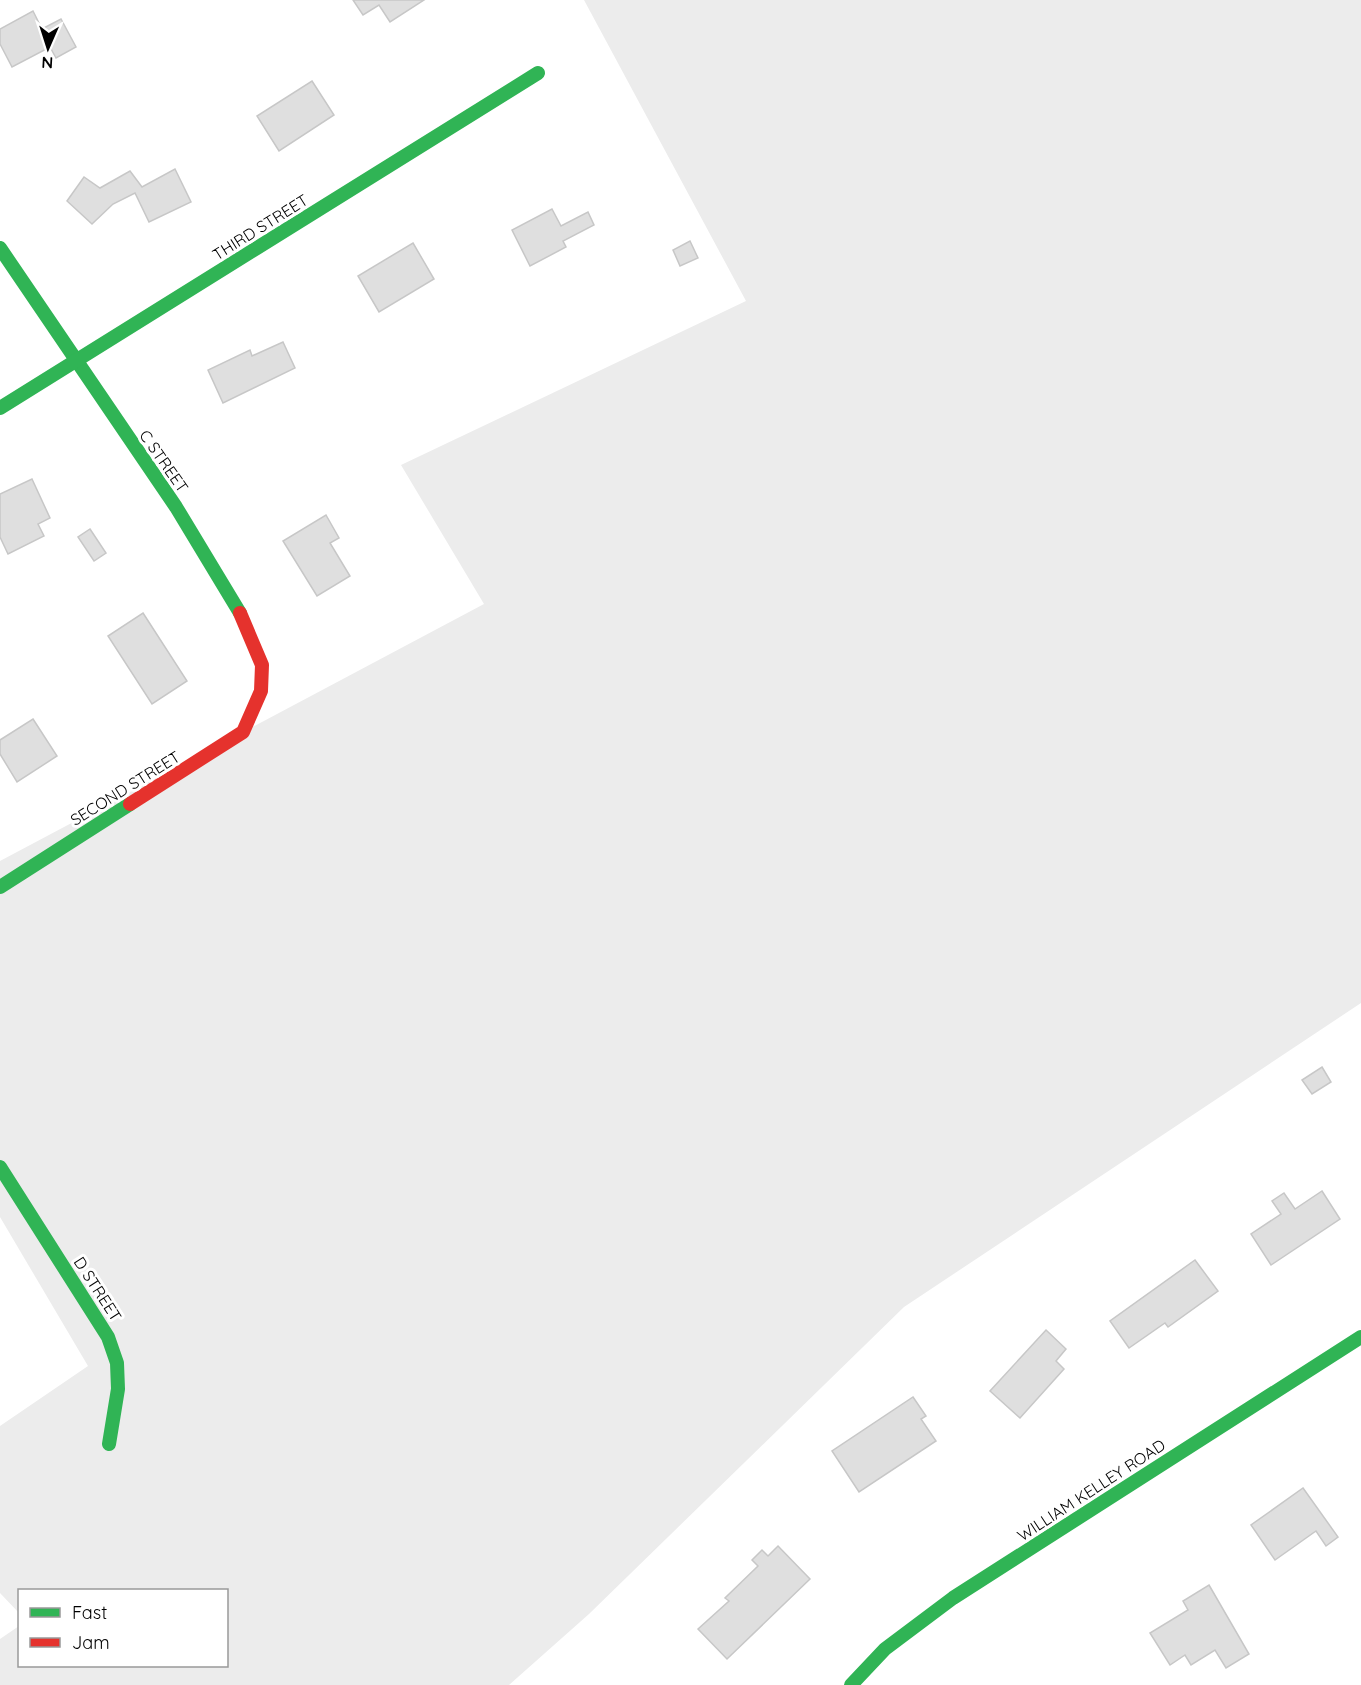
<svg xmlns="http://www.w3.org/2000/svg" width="1361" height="1685" viewBox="0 0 1361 1685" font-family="Quicksand,sans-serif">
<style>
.green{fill:#ececec}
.building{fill:#dfdfdf;stroke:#c7c7c7;stroke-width:1.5}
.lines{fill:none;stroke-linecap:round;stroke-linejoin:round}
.fast{stroke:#30b455;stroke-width:14}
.jam{stroke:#e5322d;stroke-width:14}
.labels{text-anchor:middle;stroke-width:6;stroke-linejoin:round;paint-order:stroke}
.street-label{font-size:16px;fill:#000;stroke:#fff}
</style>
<rect width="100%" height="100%" fill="#fff"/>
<!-- green -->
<path class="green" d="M 584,0 L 1361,0 L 1361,1003 L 904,1307 L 589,1614 L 509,1685 L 0,1685 L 0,1639 L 19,1626 L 20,1666 L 226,1666 L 226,1590 L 20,1590 L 19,1613 L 0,1593 L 0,1426 L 88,1366 L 0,1217 L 0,861 L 484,604 L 401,465 L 746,301 Z"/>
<!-- building -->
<g class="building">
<path d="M 353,0 L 424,0 L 390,22 L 379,5 L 363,15 Z"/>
<path d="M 33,11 L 42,29 L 61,19 L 76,47 L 56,58 L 50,47 L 12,67 L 0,44 L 0,29 Z"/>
<path d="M 312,81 L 334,115 L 279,151 L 257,116 Z"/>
<path d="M 175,169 L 191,202 L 149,222 L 135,193 L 113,204 L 92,224 L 67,201 L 84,177 L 100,188 L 130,171 L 142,187 Z"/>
<path d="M 552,209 L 561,226 L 588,212 L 594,225 L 563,241 L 566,247 L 530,266 L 512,230 Z"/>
<path d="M 690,241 L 698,258 L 680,266 L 673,250 Z"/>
<path d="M 413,243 L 434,279 L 379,312 L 358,276 Z"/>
<path d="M 283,342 L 295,368 L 223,403 L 208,370 L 250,350 L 252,356 Z"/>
<path d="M 32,479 L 50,518 L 38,524 L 44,536 L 8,554 L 0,537 L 0,494 Z"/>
<path d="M 326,515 L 339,538 L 330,543 L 350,576 L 317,596 L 283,541 Z"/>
<path d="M 90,529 L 106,553 L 94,561 L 78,537 Z"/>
<path d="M 143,613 L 187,681 L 152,704 L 108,636 Z"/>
<path d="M 33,719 L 57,756 L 17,782 L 0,754 L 0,740 Z"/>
<path d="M 1322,1067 L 1331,1082 L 1312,1094 L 1302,1080 Z"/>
<path d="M 1322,1191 L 1340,1219 L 1271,1265 L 1251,1234 L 1281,1214 L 1272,1201 L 1284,1193 L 1295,1209 Z"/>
<path d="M 1195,1260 L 1218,1291 L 1168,1327 L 1165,1323 L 1129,1348 L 1110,1321 Z"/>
<path d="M 1046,1330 L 1066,1349 L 1056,1361 L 1064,1369 L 1020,1418 L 990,1391 Z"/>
<path d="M 913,1397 L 926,1416 L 921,1419 L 936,1441 L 859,1492 L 832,1451 Z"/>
<path d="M 1303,1488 L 1338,1537 L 1326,1546 L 1316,1531 L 1275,1560 L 1251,1525 Z"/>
<path d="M 778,1546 L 810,1579 L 727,1659 L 698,1629 L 729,1601 L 725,1598 L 758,1566 L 752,1560 L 762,1550 L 768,1556 Z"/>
<path d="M 1209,1585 L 1249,1654 L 1226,1668 L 1215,1650 L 1191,1665 L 1185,1655 L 1170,1665 L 1150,1633 L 1188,1610 L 1183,1601 Z"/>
</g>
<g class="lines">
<!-- fast -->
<g class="fast">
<path d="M 0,248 L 176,507 L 240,613"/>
<path d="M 0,408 L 538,73"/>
<path d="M 0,887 L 130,804"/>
<path d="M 0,1167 L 108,1337 L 117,1363 L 118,1389 L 109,1444"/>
<path d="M 851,1685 L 885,1649 L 953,1598 L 1361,1337"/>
</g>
<!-- jam -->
<path class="jam" d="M 130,804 L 243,732 L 261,691 L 262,665 L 240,613"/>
</g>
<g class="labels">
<!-- street labels -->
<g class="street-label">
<text transform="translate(260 227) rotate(-32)" y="6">THIRD STREET</text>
<text transform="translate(164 461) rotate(55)" y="6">C STREET</text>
<text transform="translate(125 788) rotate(-32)" y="6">SECOND STREET</text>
<text transform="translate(98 1289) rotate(57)" y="6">D STREET</text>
<text transform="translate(1091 1490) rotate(-33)" y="6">WILLIAM KELLEY ROAD</text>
</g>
</g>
<!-- legend -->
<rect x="18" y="1589" width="210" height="78" fill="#ffffff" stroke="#999999" stroke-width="1.5"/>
<rect x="30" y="1608" width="30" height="9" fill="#30b455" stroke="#999999" stroke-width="1.5"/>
<text x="72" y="1619" font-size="18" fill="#000000">Fast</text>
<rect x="30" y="1638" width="30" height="9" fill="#e5322d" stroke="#999999" stroke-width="1.5"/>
<text x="72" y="1649" font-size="18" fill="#000000">Jam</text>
<!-- north arrow -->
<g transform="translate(48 48) rotate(183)" stroke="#ffffff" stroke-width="4.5" paint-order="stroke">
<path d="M0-4.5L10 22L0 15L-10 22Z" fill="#000000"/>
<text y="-9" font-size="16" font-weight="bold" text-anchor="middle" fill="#000000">N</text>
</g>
</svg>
